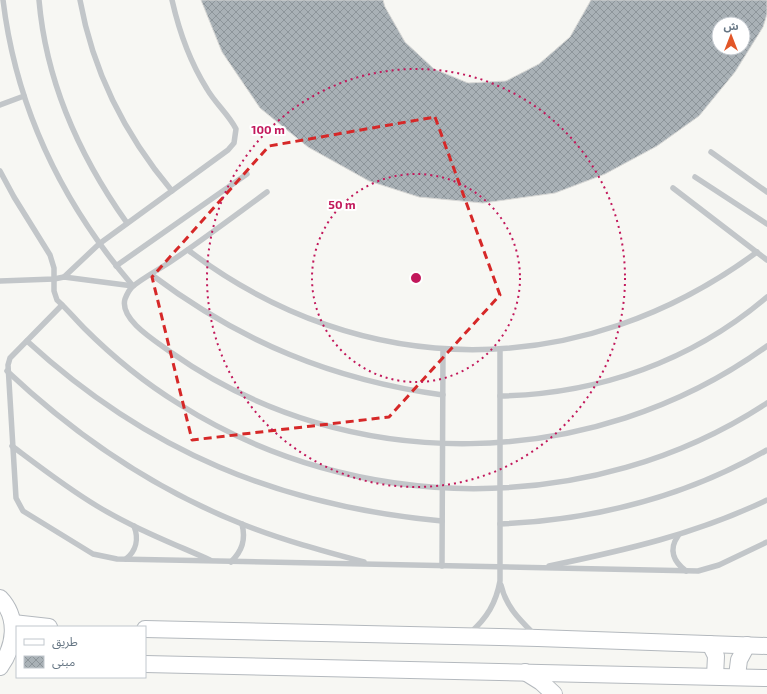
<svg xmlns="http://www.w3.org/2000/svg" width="767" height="694" viewBox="0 0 767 694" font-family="'Exo 2','Noto Sans Arabic',sans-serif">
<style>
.building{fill:url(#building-cross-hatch);stroke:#d8d8d6;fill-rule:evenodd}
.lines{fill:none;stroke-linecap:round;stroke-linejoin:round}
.secondary-casing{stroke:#b4b9be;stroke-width:18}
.lane{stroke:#c2c6c9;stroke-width:5.5}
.secondary{stroke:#fff;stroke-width:16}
.marked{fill:none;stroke:#d62828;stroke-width:3;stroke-dasharray:8 5;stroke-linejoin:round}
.ring{fill:none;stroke:#c2185b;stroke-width:2;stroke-dasharray:2 4}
.centre{fill:#c2185b;stroke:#fff;stroke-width:2}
.ring-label{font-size:12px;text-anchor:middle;font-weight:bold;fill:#c2185b;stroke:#fff;stroke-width:4;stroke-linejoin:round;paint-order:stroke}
</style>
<defs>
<pattern id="building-cross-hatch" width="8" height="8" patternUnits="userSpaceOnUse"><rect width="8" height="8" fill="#a9b1b6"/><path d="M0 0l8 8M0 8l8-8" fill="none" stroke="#8d959a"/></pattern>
</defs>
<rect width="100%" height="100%" fill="#f7f7f3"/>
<!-- building -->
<path class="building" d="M 201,0 L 383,0 L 385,7 L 405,42 L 434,69 L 468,83 L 506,81 L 539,64 L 570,37 L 591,0 L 767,0 L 767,14 L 763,27 L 735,72 L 699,116 L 657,146 L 605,174 L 555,193 L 483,203 L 419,197 L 369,181 L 308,147 L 260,108 L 222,52 ZM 719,24 L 743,24 L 743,48 L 719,48 Z"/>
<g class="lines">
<!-- secondary casing -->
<g class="secondary-casing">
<g id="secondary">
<path d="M 0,598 C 19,618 15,646 0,667"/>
<path d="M 13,623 L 49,627"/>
<path d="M 145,629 L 538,638 L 767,646"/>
<path d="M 710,644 L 716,656 L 715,676"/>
<path d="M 145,664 L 767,678"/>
<path d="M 525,672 L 541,682 L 554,694"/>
<path d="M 737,676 L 739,660 L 747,645"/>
</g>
</g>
<!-- lane -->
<g class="lane">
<path d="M 3,0 C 16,108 63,204 133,286"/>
<path d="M 39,0 C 46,82 80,157 127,223"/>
<path d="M 80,0 C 93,72 125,135 172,191"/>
<path d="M 0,105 L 24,96"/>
<path d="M 711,152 L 767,192"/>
<path d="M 0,171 L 14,197 L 50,255 L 54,268 L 54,291 L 57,300 C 67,309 75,319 84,328 C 113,357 145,383 179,404 C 355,516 592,518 767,403"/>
<path d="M 695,177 L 767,224"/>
<path d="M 673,188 L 767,260"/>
<path d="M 267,192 C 236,215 205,238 173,260 C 160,269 144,277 132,287 C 129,290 127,294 125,299 C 119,320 157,342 172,353 C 349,478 593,472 767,346"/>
<path d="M 188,250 C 363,383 581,382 757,252"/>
<path d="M 116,266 L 247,174"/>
<path d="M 152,275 C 241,342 333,380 443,395"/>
<path d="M 64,277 L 99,244 L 228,150 L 234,143 L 236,129 C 229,115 215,103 207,89 C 190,62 179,31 172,0"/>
<path d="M 0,281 L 54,279 L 64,277 L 133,286"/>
<path d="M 62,305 L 10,358 L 8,365 L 16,498 L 23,511 L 93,554 L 117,559 L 698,571 L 719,565 L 767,542"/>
<path d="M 27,341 C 148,452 280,506 442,521"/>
<path d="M 7,371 C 76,436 154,489 242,524 C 282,540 323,551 364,562"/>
<path d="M 500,396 C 599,394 692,361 767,297"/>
<path d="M 12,446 C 40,467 67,488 97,506 C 133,528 172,543 210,560"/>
<path d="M 500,524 C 594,520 685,497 767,450"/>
<path d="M 678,536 C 668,550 674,562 686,571"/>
<path d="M 126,559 C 136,551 139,539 134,526"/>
<path d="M 231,562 C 242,551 246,540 242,524"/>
<path d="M 442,566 L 443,349"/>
<path d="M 549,566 C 626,550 696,534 767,500"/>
<path d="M 501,585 C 506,607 520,620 535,635"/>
<path d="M 470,633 C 487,618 496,603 500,581 L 500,349"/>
</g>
<!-- secondary -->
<use href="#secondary" class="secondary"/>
</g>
<!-- marked area -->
<path class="marked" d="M 435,117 L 500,295 L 389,417 L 192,440 L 152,277 L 269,146 Z"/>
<!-- distance rings -->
<g class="ring">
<circle cx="416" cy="278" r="104"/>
<circle cx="416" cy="278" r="209"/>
</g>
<circle cx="416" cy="278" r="6" class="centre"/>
<g class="ring-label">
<text x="268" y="134">100 m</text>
<text x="342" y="209">50 m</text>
</g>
<!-- legend -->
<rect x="16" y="626" width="130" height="52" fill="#ffffff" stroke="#c2c8ce"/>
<rect x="24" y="639" width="20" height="6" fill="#ffffff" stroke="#c2c8ce"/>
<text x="52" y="646" font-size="12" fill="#667684">طريق</text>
<rect x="24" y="656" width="20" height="12" fill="url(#building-cross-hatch)" stroke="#c2c8ce"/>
<text x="52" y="666" font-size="12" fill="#667684">مبنى</text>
<!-- north arrow -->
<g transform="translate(731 36)"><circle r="19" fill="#ffffff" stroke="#c2c8ce"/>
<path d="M0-3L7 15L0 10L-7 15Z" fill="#e25628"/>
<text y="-6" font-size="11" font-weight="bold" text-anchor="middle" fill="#667684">ش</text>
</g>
</svg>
